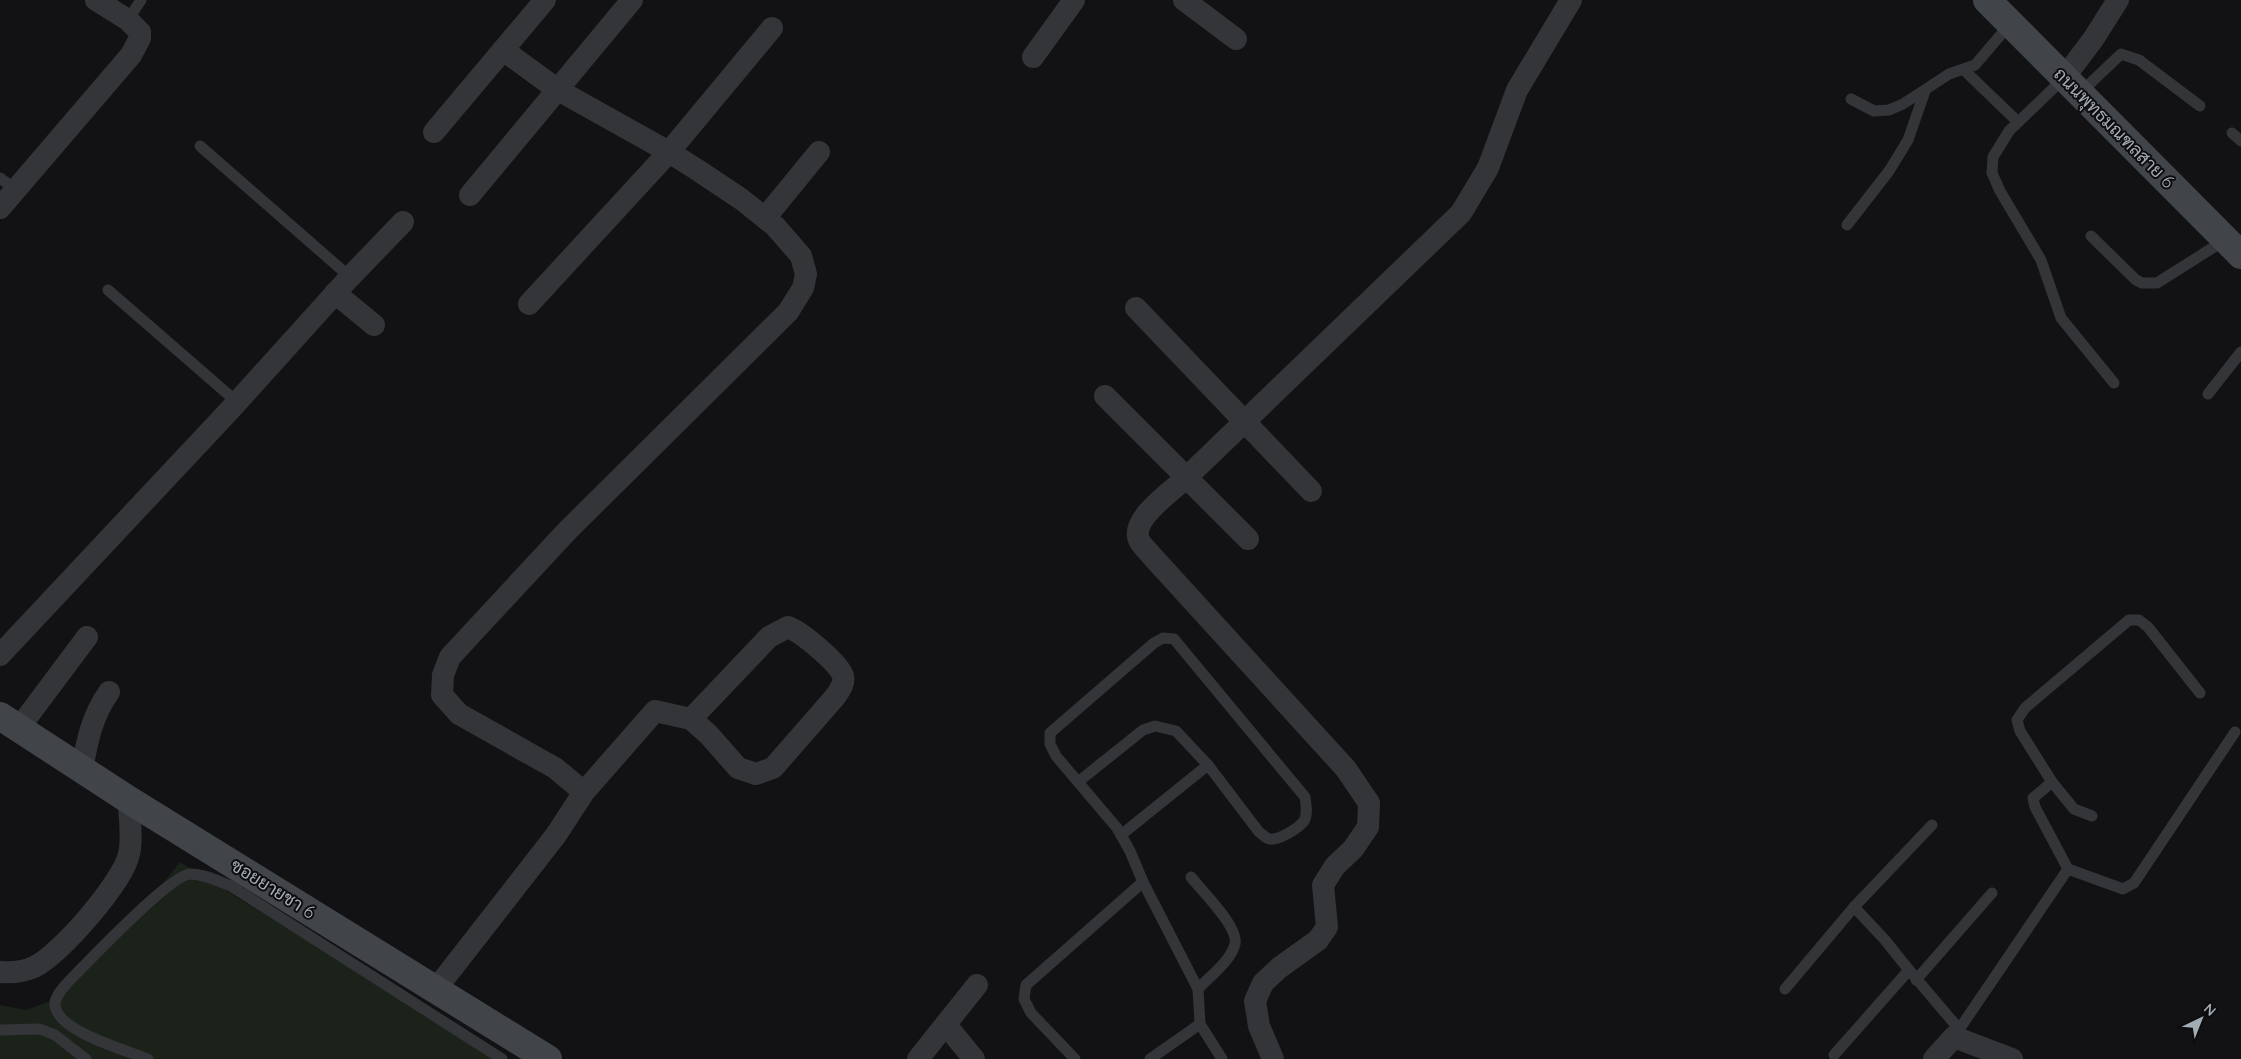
<svg xmlns="http://www.w3.org/2000/svg" width="2241" height="1059" viewBox="0 0 2241 1059" font-family="Quicksand,Sarabun,sans-serif">
<style>
.green{fill:#1a221a}
.lines{fill:none;stroke-linecap:round;stroke-linejoin:round}
.lane{stroke:#333539;stroke-width:11}
.street{stroke:#333539;stroke-width:22}
.secondary{stroke:#414449;stroke-width:28}
.labels{text-anchor:middle;stroke-width:4;stroke-linejoin:round;paint-order:stroke}
.street-label{font-size:18px;fill:#a3acb5;stroke:#0d0d0f}
</style>
<rect width="100%" height="100%" fill="#121214"/>
<!-- green -->
<path class="green" d="M 180,862 L 499,1059 L 0,1059 L 0,1005 L 26,1010 L 48,1002 L 133,920 Z"/>
<g class="lines">
<!-- lane -->
<g class="lane">
<path d="M 128,20 L 141,0"/>
<path d="M 1964,70 L 2018,122"/>
<path d="M 2064,78 L 2009,131 L 1993,157 L 1992,173 L 2000,191 L 2041,260 L 2061,318 L 2114,383"/>
<path d="M 2080,93 L 2121,54 L 2139,60 L 2200,106"/>
<path d="M 1851,99 L 1874,111 L 1889,110 L 1903,104 L 1949,74 L 1975,65 L 2010,24"/>
<path d="M 2232,133 L 2241,141"/>
<path d="M 200,146 L 350,277"/>
<path d="M 0,178 L 16,190"/>
<path d="M 1847,225 L 1889,171 L 1908,140 L 1925,91"/>
<path d="M 2091,236 L 2136,280 L 2142,283 L 2157,283 L 2225,240"/>
<path d="M 108,290 L 237,402"/>
<path d="M 2208,394 L 2241,352"/>
<path d="M 1078,782 L 1143,730 L 1155,726 L 1176,731 L 1208,765 L 1259,832 C 1262,834 1266,838 1269,839 C 1278,841 1299,828 1304,821 C 1308,814 1306,804 1305,797 L 1174,639 L 1163,638 L 1154,643 L 1050,733 L 1050,744 L 1056,756 L 1117,828 L 1130,851 L 1143,882 L 1198,989 L 1200,1024 L 1222,1059"/>
<path d="M 2052,782 L 2020,731 L 2017,720 L 2025,708 L 2129,620 L 2139,620 L 2148,627 L 2200,693"/>
<path d="M 1121,835 L 1208,765"/>
<path d="M 2068,869 L 2123,889 L 2134,883 L 2235,732"/>
<path d="M 1191,877 C 1202,891 1239,927 1235,944 C 1231,961 1209,977 1198,989"/>
<path d="M 1854,907 L 1932,825"/>
<path d="M 1916,980 L 1992,893"/>
<path d="M 1785,989 L 1854,907 L 1885,940 L 1909,970"/>
<path d="M 0,1030 L 40,1029 L 55,1035 L 86,1059"/>
<path d="M 1954,1037 L 2068,869 L 2035,807 L 2033,798 L 2052,782 L 2074,809 L 2092,816"/>
<path d="M 1834,1055 L 1909,970 L 1959,1029"/>
<path d="M 148,1059 C 126,1050 59,1032 55,1006 C 54,996 64,987 70,980 C 89,961 170,875 190,874 C 204,874 218,881 231,886 L 502,1059"/>
<path d="M 1075,1059 L 1031,1013 L 1024,999 L 1026,985 L 1143,882"/>
<path d="M 1150,1059 L 1200,1024"/>
</g>
<!-- street -->
<g class="street">
<path d="M 1184,0 L 1236,39"/>
<path d="M 1033,57 L 1074,0"/>
<path d="M 2064,78 L 2094,38 L 2118,0"/>
<path d="M 434,132 L 545,0"/>
<path d="M 470,195 L 632,0"/>
<path d="M 0,208 L 131,55 L 140,38 L 140,32 L 128,20 L 96,0"/>
<path d="M 765,218 L 819,152"/>
<path d="M 335,293 L 374,325"/>
<path d="M 529,304 L 669,152 L 772,28"/>
<path d="M 1136,308 L 1311,491"/>
<path d="M 1105,396 L 1248,539"/>
<path d="M 0,655 L 229,411 L 350,277 L 403,222"/>
<path d="M 19,728 L 87,637"/>
<path d="M 82,770 C 87,741 92,716 109,692"/>
<path d="M 584,792 L 655,711 L 691,719 L 709,735 L 738,768 L 756,774 L 773,768 L 835,697 C 839,691 845,684 843,676 C 839,663 800,631 788,627 L 769,637 L 691,719"/>
<path d="M 0,972 C 12,973 23,972 34,967 C 60,955 123,882 129,854 C 133,838 129,817 129,800"/>
<path d="M 436,989 L 556,835 L 584,792 L 555,768 L 459,714 L 442,695 L 443,675 L 450,657 L 567,531 L 788,312 L 803,288 L 806,274 L 801,256 L 775,226 L 741,199 L 696,169 L 669,152 L 558,90 L 503,50"/>
<path d="M 946,1025 L 974,1059"/>
<path d="M 918,1059 L 977,985"/>
<path d="M 1273,1059 L 1259,1026 L 1255,1001 L 1263,983 L 1279,968 L 1318,940 L 1327,927 L 1323,885 L 1335,866 L 1353,849 L 1368,827 L 1369,803 L 1346,769 L 1151,555 C 1148,551 1141,545 1139,540 C 1130,519 1172,491 1186,478 L 1461,213 L 1488,168 L 1517,90 L 1571,0"/>
<path d="M 1934,1059 L 1954,1037 L 2012,1059"/>
</g>
<!-- secondary -->
<g class="secondary">
<path d="M 1987,0 L 2241,255"/>
<path d="M 0,716 L 129,800 L 548,1059"/>
</g>
</g>
<g class="labels">
<!-- street labels -->
<g class="street-label">
<text transform="translate(2114 128) rotate(45)" y="6">ถนนพุทธมณฑลสาย 6</text>
<text transform="translate(273 889) rotate(32)" y="6">ซอยยายชา 6</text>
</g>
</g>
<!-- north arrow -->
<g transform="translate(2201 1019) rotate(43)" stroke="#0d0d0f" stroke-width="4" paint-order="stroke">
<path d="M0-4L9 19L0 12L-9 19Z" fill="#a3acb5"/>
<text y="-8" font-size="14" font-weight="bold" text-anchor="middle" fill="#a3acb5">N</text>
</g>
</svg>
